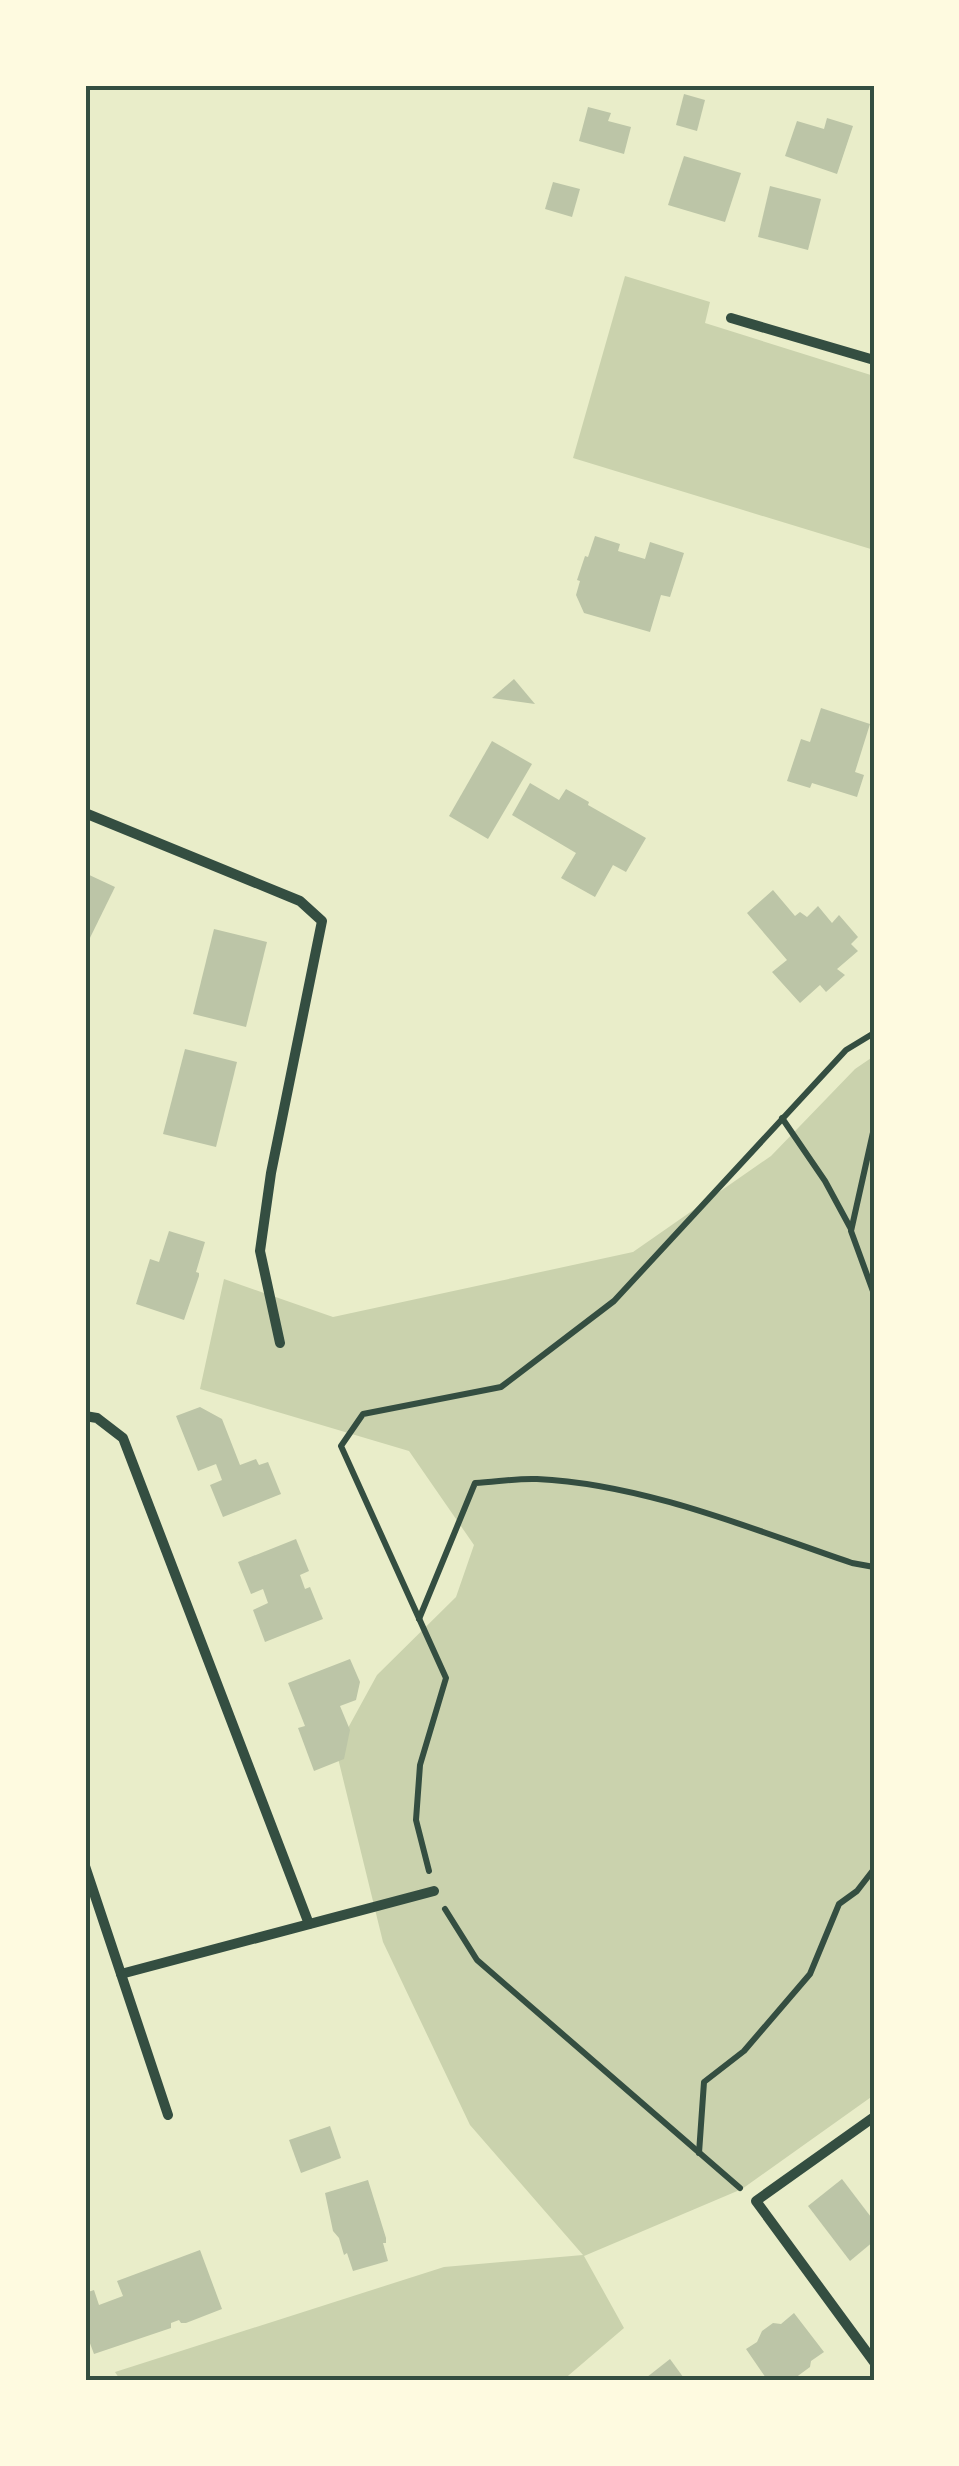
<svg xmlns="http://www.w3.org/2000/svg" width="959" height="2466" viewBox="0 0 959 2466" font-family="Merriweather,serif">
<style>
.green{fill:#cad2ad}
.building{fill:#bcc5a7}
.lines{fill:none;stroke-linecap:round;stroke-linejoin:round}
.path{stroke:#344e41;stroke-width:6}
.minor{stroke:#344e41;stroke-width:10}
.neatline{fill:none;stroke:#344e41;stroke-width:4}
</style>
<rect width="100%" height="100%" fill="#e9edc9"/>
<!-- green -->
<g class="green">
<path d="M 625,276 L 710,302 L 705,323 L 874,376 L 874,550 L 573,458 Z"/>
<path d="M 874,1056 L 874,2095 L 742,2189 L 584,2256 L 624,2328 L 562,2381 L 121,2381 L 115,2372 L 444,2267 L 583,2255 L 470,2125 L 383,1942 L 336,1750 L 377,1675 L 456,1597 L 474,1545 L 409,1451 L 200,1389 L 224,1279 L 333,1317 L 633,1252 L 771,1156 L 855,1069 Z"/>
</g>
<!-- building -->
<g class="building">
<path d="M 684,94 L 705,100 L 697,131 L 676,125 Z"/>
<path d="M 588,107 L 611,113 L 608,121 L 631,127 L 624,154 L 579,141 Z"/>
<path d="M 827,118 L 853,126 L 837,174 L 785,156 L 797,121 L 824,129 Z"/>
<path d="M 684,156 L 741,173 L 725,222 L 668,205 Z"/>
<path d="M 553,182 L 580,189 L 572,217 L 545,209 Z"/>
<path d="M 770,186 L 821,199 L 808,250 L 758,237 Z"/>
<path d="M 595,536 L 620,544 L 618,551 L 645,559 L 650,542 L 684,553 L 670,597 L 661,595 L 650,632 L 584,613 L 576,595 L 580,581 L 577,580 L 585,556 L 588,557 Z"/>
<path d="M 514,679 L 535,704 L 492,698 Z"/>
<path d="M 821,708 L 870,724 L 855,772 L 864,775 L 857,797 L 812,783 L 810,788 L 787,781 L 801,739 L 810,742 Z"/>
<path d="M 492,741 L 532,764 L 488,839 L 449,816 Z"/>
<path d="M 530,783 L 559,800 L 566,789 L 589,802 L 588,805 L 646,838 L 626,872 L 613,865 L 595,897 L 561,878 L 576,853 L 512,815 Z"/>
<path d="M 85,873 L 115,887 L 85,948 Z"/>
<path d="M 773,890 L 795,916 L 800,912 L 807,917 L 818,906 L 832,923 L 839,915 L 858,937 L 851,944 L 858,951 L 837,969 L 845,975 L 826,992 L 820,985 L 800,1003 L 772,972 L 787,960 L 747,913 Z"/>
<path d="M 214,929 L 267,942 L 246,1027 L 193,1014 Z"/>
<path d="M 185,1049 L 237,1062 L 216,1147 L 163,1134 Z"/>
<path d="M 169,1231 L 205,1242 L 196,1272 L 199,1273 L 199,1276 L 184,1320 L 136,1304 L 150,1259 L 159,1262 Z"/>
<path d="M 200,1407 L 222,1419 L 240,1465 L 256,1459 L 259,1465 L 268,1462 L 281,1494 L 223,1517 L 210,1485 L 222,1480 L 216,1464 L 198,1471 L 176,1416 Z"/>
<path d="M 296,1539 L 309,1571 L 300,1575 L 305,1589 L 310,1587 L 323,1619 L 265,1642 L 253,1610 L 268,1603 L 263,1589 L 251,1594 L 238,1562 Z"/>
<path d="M 350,1659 L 360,1682 L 356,1700 L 340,1706 L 350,1730 L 344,1759 L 314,1771 L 298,1728 L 305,1726 L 288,1683 Z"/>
<path d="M 330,2126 L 341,2158 L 301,2173 L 289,2140 Z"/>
<path d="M 842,2179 L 874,2221 L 874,2241 L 850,2261 L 808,2206 Z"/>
<path d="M 368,2180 L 386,2238 L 386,2243 L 383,2243 L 388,2261 L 353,2271 L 347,2253 L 344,2255 L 339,2238 L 333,2231 L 325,2193 Z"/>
<path d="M 200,2250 L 222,2309 L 186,2323 L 181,2323 L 179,2320 L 171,2323 L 171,2328 L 94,2354 L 85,2330 L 85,2293 L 94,2290 L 99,2305 L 123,2296 L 117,2281 Z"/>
<path d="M 794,2313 L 824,2352 L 811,2361 L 810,2367 L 791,2381 L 768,2381 L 746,2349 L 757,2342 L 762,2331 L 773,2323 L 781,2324 Z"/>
<path d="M 670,2359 L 686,2381 L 642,2381 Z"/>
</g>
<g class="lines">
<!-- path -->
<g class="path">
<path d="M 782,1118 L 825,1181 L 851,1229"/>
<path d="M 874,1128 L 851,1231 L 874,1294"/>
<path d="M 419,1619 L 475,1483 C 496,1482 517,1478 537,1479 C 644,1484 752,1529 852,1563 L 874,1567"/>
<path d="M 429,1871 L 416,1820 L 420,1765 L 446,1678 L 341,1446 L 363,1414 L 501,1387 L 614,1301 L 846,1050 L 874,1033"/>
<path d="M 445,1909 L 477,1960 L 740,2188"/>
<path d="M 699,2153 L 704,2082 L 744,2051 L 810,1974 L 839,1904 L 857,1891 L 874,1869"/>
</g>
<!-- minor -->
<g class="minor">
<path d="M 731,318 L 874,360"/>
<path d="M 85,813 L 300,901 L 322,921 L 271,1173 L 260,1251 L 280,1343"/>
<path d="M 85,1416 L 97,1418 L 123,1438 L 309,1924"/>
<path d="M 85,1866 L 121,1974 L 434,1891"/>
<path d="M 121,1974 L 168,2115"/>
<path d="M 874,2117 L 756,2201 L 874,2362"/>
</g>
</g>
<!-- border -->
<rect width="959" height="2466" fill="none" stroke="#fefae0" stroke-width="175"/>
<rect x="88" y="88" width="784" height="2290" class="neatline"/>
</svg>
